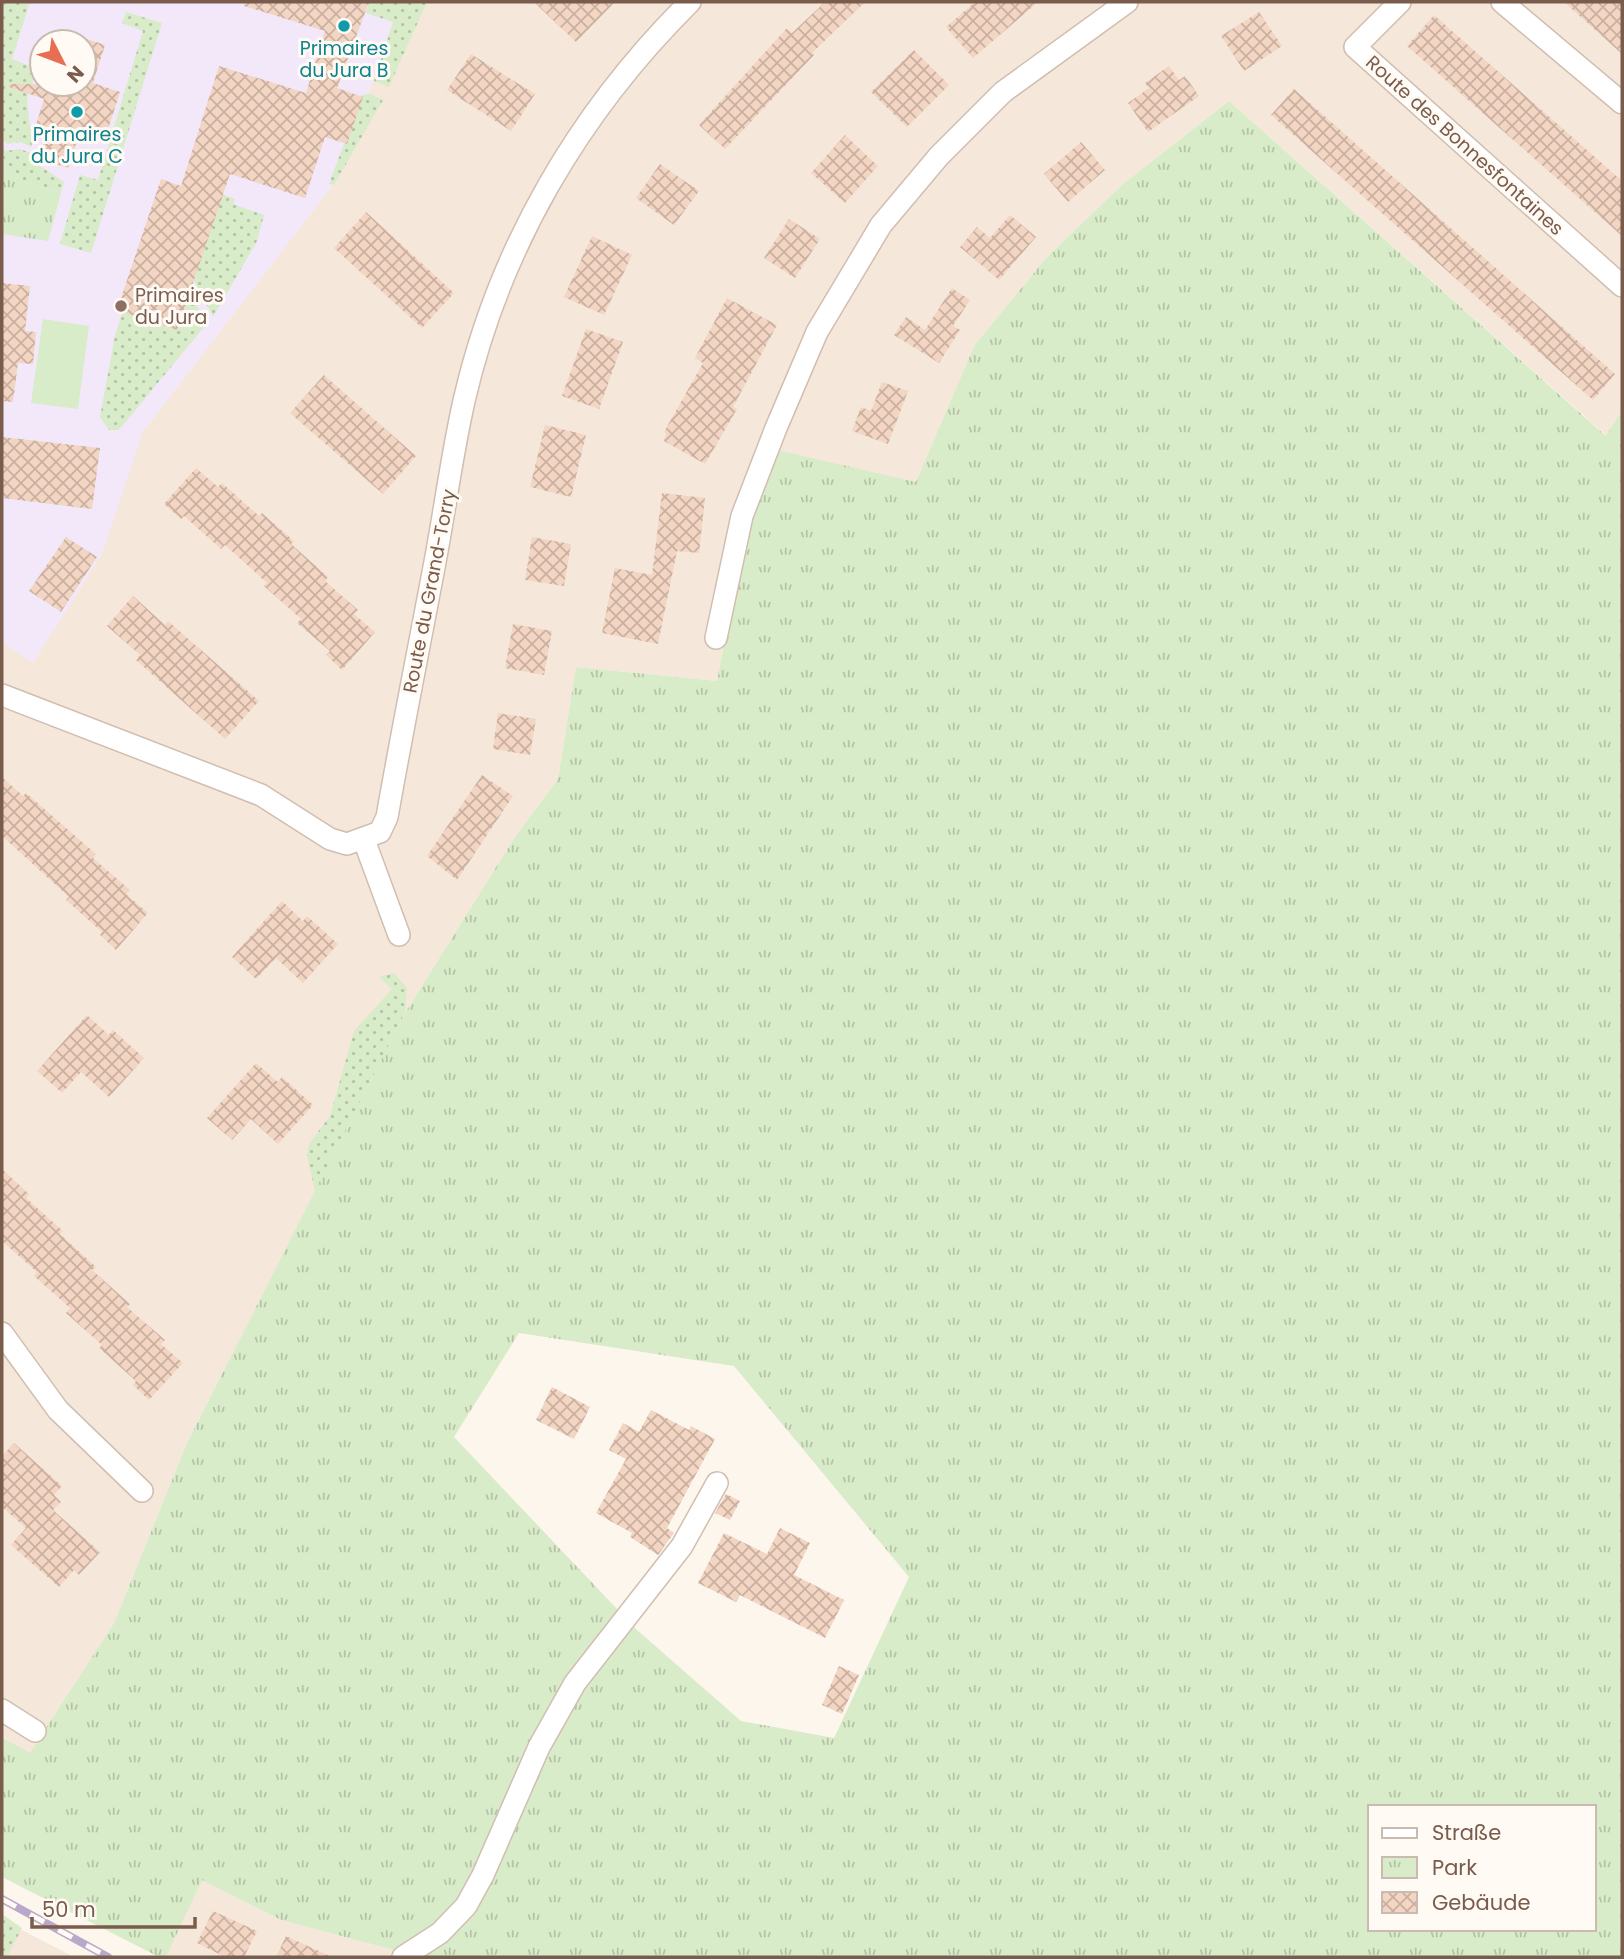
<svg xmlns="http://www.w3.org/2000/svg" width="1624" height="1959" viewBox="0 0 1624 1959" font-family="Poppins,sans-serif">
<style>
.residential{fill:#f5e8da;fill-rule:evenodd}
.education{fill:#f3e8fa;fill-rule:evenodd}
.grass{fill:url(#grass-dots)}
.park{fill:url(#park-tufts);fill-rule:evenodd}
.pitch{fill:#d8ecc9}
.building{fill:url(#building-cross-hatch)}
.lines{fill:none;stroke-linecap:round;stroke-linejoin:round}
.minor-casing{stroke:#d1beb0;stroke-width:24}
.minor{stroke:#fff;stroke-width:21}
.rail-casing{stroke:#b9a8c9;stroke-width:8}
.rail{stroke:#fffaf3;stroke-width:5;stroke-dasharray:16;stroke-linecap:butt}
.culture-dot{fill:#0f9aa8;stroke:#fffaf3;stroke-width:2.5}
.education-dot{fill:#8d6e63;stroke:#fffaf3;stroke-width:2.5}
.labels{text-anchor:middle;stroke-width:6;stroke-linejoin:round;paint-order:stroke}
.culture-label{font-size:19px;fill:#0d838f;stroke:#fffaf3}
.street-label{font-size:19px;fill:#7a5c4d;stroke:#fffaf3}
.education-label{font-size:19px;fill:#785e54;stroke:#fffaf3;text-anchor:start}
</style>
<defs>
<pattern id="grass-dots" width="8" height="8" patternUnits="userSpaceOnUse" patternTransform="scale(1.75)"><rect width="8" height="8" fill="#d8ecc9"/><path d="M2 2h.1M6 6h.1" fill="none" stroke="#b4c2a5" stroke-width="1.8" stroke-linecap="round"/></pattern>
<pattern id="park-tufts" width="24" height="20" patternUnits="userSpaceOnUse" patternTransform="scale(1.75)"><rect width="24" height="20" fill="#d8ecc9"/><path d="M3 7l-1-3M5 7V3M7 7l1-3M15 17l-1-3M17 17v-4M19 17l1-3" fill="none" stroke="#b4c2a5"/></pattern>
<pattern id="building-cross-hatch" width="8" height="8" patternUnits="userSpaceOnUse" patternTransform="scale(1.75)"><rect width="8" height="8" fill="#f3d5c3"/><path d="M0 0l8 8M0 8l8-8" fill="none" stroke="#cab0a1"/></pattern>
</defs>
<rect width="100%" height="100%" fill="#fdf6ec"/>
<!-- residential -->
<g class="residential">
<path d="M 2,2 L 1622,2 L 1622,411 L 1607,436 L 1229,101 L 1123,184 L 1047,257 L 974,346 L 916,482 L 754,484 L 717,681 L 576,667 L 558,779 L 515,837 L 405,1013 L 187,1443 L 114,1623 L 30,1754 L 2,1736 ZM 42,42 L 84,42 L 84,84 L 42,84 Z"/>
<path d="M 202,1879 L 281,1920 L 420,1957 L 166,1957 Z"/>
<path d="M 16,1927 L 74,1957 L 2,1957 Z"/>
</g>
<!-- education -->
<path class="education" d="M 2,2 L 402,2 L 336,181 L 143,432 L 102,554 L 33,663 L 2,643 ZM 42,42 L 84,42 L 84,84 L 42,84 Z"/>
<!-- grass -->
<g class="grass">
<path d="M 5,2 L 30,2 L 12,59 L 37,69 L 27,99 L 32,147 L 20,142 L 7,144 L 2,139 L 2,7 Z"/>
<path d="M 369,2 L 427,2 L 389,87 L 374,81 L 393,22 L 366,13 Z"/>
<path d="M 126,12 L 162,23 L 91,253 L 60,244 L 80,175 L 98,180 L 143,31 L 122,23 Z"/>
<path d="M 370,94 L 383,100 L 334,185 L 329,184 L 362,95 Z"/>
<path d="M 2,147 L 6,151 L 19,149 L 32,153 L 33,161 L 64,182 L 61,193 C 35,185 2,180 2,147 Z"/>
<path d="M 200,186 L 235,199 L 233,204 L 264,215 L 257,241 L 213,317 L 192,277 L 187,286 L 205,322 L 204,327 L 119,430 L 109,430 L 100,417 L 115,335 L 125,305 Z"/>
<path d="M 394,973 L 407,988 L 405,1013 L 315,1191 L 307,1156 L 309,1144 L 330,1116 L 354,1031 L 392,989 L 379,977 Z"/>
<path d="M 2,1914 L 22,1928 L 7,1957 L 2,1957 Z"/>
</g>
<!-- park -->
<g class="park">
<path d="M 1229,101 L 1606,436 L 1622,411 L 1622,1957 L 420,1957 L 281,1920 L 202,1880 L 166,1957 L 159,1957 L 2,1877 L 2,1737 L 30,1753 L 114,1623 L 187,1443 L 405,1013 L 515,837 L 558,779 L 576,667 L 717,681 L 754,484 L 768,448 L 916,482 L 974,346 L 1047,257 L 1123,184 ZM 519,1333 L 734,1366 L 909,1577 L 834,1738 L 741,1721 L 637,1630 L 454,1437 ZM 1370,1807 L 1594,1807 L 1594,1929 L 1370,1929 Z"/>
<path d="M 2,157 C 13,182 37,186 61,193 L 48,241 L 2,234 Z"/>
</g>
<!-- pitch -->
<path class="pitch" d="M 43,319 L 89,326 L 78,409 L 31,403 Z"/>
<!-- building -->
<g class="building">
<path d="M 245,2 L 369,2 L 337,88 L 363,97 L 347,144 L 325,137 L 305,198 L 230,174 L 177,330 L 117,310 L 161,179 L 181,186 L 219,66 L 306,93 L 325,31 L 244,6 Z"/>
<path d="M 534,2 L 615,2 L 576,42 Z"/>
<path d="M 825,2 L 865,2 L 812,53 L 814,55 L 725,149 L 699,125 L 787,28 L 792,33 Z"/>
<path d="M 975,2 L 1038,2 L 973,58 L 946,27 Z"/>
<path d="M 1564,2 L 1622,2 L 1622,54 Z"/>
<path d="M 1259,12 L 1282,46 L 1244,71 L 1221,36 Z"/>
<path d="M 1434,15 L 1622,181 L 1622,236 L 1407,46 Z"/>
<path d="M 84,38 L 105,45 L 93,83 L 120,92 L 105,139 L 80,132 L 68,168 L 39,159 L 48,128 L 36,125 L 44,99 L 9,87 L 9,84 L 84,84 Z"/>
<path d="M 914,50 L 949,85 L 907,127 L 871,92 Z"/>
<path d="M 471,54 L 535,94 L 511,131 L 447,90 Z"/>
<path d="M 1169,66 L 1179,80 L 1185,76 L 1199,96 L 1148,132 L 1128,103 L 1149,88 L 1145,83 Z"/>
<path d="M 1294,89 L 1615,374 L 1593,400 L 1271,115 Z"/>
<path d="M 845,135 L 878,166 L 845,203 L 811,173 Z"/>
<path d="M 1081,142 L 1105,170 L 1068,202 L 1044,174 Z"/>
<path d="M 660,164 L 699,191 L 674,225 L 636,198 Z"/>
<path d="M 366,212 L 454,293 L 422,328 L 334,248 Z"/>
<path d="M 1010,215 L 1036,237 L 999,280 L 960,247 L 977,227 L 990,238 Z"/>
<path d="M 789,219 L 820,239 L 795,278 L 764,258 Z"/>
<path d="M 592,236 L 632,255 L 604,315 L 564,297 Z"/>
<path d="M 2,283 L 30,286 L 25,331 L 36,332 L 33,364 L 18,363 L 13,402 L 2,401 Z"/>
<path d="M 952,288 L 970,300 L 953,326 L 960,330 L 939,363 L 894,335 L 906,317 L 925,330 Z"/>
<path d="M 727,298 L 777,325 L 733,407 L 737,409 L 705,464 L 664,441 L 666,433 L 664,432 L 703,363 L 695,358 Z"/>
<path d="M 586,329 L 623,342 L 599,409 L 562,396 Z"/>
<path d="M 324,375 L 416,456 L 383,494 L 290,413 Z"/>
<path d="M 882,382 L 908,391 L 888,444 L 852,431 L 861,407 L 871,411 Z"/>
<path d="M 545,425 L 586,435 L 571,497 L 530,487 Z"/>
<path d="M 2,437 L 100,448 L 92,509 L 2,498 Z"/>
<path d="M 196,468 L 218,487 L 222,483 L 259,516 L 262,513 L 294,541 L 291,544 L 328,577 L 325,581 L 358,610 L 354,614 L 375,632 L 342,670 L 326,655 L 330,651 L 297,623 L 301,619 L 264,586 L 267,583 L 225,545 L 221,549 L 184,516 L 181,519 L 164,504 Z"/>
<path d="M 662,493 L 705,498 L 699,553 L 677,551 L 658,644 L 602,633 L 615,568 L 652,575 Z"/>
<path d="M 66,537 L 97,557 L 61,612 L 29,591 Z"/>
<path d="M 532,537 L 571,544 L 564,586 L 525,580 Z"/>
<path d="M 133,596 L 165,625 L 168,621 L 259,701 L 225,739 L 136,660 L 140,655 L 107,626 Z"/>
<path d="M 513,624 L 552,631 L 544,675 L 505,668 Z"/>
<path d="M 498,713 L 536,719 L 530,755 L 493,749 Z"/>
<path d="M 482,775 L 513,796 L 457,880 L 427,856 Z"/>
<path d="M 2,777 L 23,796 L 26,793 L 96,854 L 93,858 L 130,890 L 126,894 L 148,913 L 116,950 L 100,935 L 102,932 L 66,900 L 69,897 L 2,836 Z"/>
<path d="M 282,901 L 303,921 L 307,916 L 338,944 L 303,983 L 276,958 L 256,979 L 232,957 Z"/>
<path d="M 87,1015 L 109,1035 L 113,1030 L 144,1058 L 109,1097 L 81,1072 L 62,1093 L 37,1071 Z"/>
<path d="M 256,1063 L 278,1082 L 282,1077 L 313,1105 L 278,1144 L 251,1119 L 232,1140 L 207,1118 Z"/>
<path d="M 2,1169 L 29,1194 L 26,1198 L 63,1231 L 60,1234 L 96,1267 L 92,1270 L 130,1304 L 127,1307 L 165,1340 L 161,1344 L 183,1363 L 149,1400 L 133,1385 L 136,1381 L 99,1348 L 102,1345 L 66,1313 L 70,1308 L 34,1276 L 37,1272 L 2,1241 Z"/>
<path d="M 552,1387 L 590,1407 L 574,1439 L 536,1420 Z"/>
<path d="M 651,1410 L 689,1430 L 691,1426 L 715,1439 L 667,1528 L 674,1533 L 658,1555 L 630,1537 L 632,1533 L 596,1513 L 626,1459 L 609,1450 L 623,1423 L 639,1432 Z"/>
<path d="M 14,1443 L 62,1486 L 54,1495 L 61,1502 L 53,1510 L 100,1552 L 79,1575 L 74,1570 L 59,1587 L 11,1545 L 26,1528 L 2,1507 L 2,1456 Z"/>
<path d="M 726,1494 L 740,1501 L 730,1520 L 715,1513 Z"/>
<path d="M 780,1528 L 810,1543 L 794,1575 L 844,1600 L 825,1638 L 740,1595 L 736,1602 L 698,1583 L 724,1533 L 767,1554 Z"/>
<path d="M 839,1666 L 859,1675 L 842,1714 L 822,1705 Z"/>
<path d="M 213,1911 L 257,1931 L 244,1957 L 225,1957 L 197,1943 Z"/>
<path d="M 286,1936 L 332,1957 L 276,1957 Z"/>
</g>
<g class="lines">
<!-- minor casing -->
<g class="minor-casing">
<g id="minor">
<path d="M 1400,2 L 1355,47 L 1622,286"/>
<path d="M 1502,2 L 1622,103"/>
<path d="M 716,638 L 742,516 L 776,428 L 817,332 L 881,225 L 939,156 L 1003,92 L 1127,2"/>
<path d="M 2,695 L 261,795 L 330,839 L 347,844 L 380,832 L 387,817 C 402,732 419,647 435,562 C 445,509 452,454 464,401 C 499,248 579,112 690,2"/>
<path d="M 364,840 L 399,935"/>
<path d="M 2,1333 L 58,1410 L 142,1491"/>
<path d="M 2,1710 L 35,1731"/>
<path d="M 403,1957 L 440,1933 L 466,1906 L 483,1875 L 539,1747 L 575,1683 L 682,1546 L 717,1483"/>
</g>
</g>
<!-- minor -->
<use href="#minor" class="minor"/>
<!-- rail casing -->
<g class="rail-casing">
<path id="rail" d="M 2,1899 L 108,1957"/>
</g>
<!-- rail -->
<use href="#rail" class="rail"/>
</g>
<!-- markers -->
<g class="culture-dot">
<circle cx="344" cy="26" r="7"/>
<circle cx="77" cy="112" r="7"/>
</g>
<circle class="education-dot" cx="121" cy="306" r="7"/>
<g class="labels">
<!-- culture labels -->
<g class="culture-label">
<text x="344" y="55">Primaires<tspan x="344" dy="22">du Jura B</tspan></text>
<text x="77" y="141">Primaires<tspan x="77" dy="22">du Jura C</tspan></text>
</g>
<!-- street labels -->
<g class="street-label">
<text transform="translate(1465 145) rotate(42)" y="7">Route des Bonnesfontaines</text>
<text transform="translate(429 591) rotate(-79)" y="7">Route du Grand-Torry</text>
</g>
<!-- education labels -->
<g class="education-label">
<text x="135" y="302">Primaires<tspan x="135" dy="22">du Jura</tspan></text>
</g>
</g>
<!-- border -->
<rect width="1624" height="1959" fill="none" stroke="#7a5c4d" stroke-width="7"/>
<!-- legend -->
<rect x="1368" y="1805" width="228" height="126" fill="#fffaf3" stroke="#cabbb1" stroke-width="2"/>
<rect x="1382" y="1828" width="35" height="10" fill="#ffffff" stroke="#cabbb1" stroke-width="2"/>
<text x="1432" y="1840" font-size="21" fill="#7a5c4d">Straße</text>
<rect x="1382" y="1857" width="35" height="21" fill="url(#park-tufts)" stroke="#cabbb1" stroke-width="2"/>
<text x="1432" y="1875" font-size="21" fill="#7a5c4d">Park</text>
<rect x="1382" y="1892" width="35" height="21" fill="url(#building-cross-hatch)" stroke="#cabbb1" stroke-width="2"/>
<text x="1432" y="1910" font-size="21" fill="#7a5c4d">Gebäude</text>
<!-- north arrow -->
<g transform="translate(63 63) rotate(132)"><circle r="33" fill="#fffaf3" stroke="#cabbb1" stroke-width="2"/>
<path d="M0-5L12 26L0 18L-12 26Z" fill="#e76f51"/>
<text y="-10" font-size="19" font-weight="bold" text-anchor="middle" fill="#7a5c4d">N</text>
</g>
<!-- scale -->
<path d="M32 1917v10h163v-10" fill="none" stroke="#7a5c4d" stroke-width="3.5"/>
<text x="42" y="1917" font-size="21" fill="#7a5c4d" stroke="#fffaf3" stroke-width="5" paint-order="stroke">50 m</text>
</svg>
